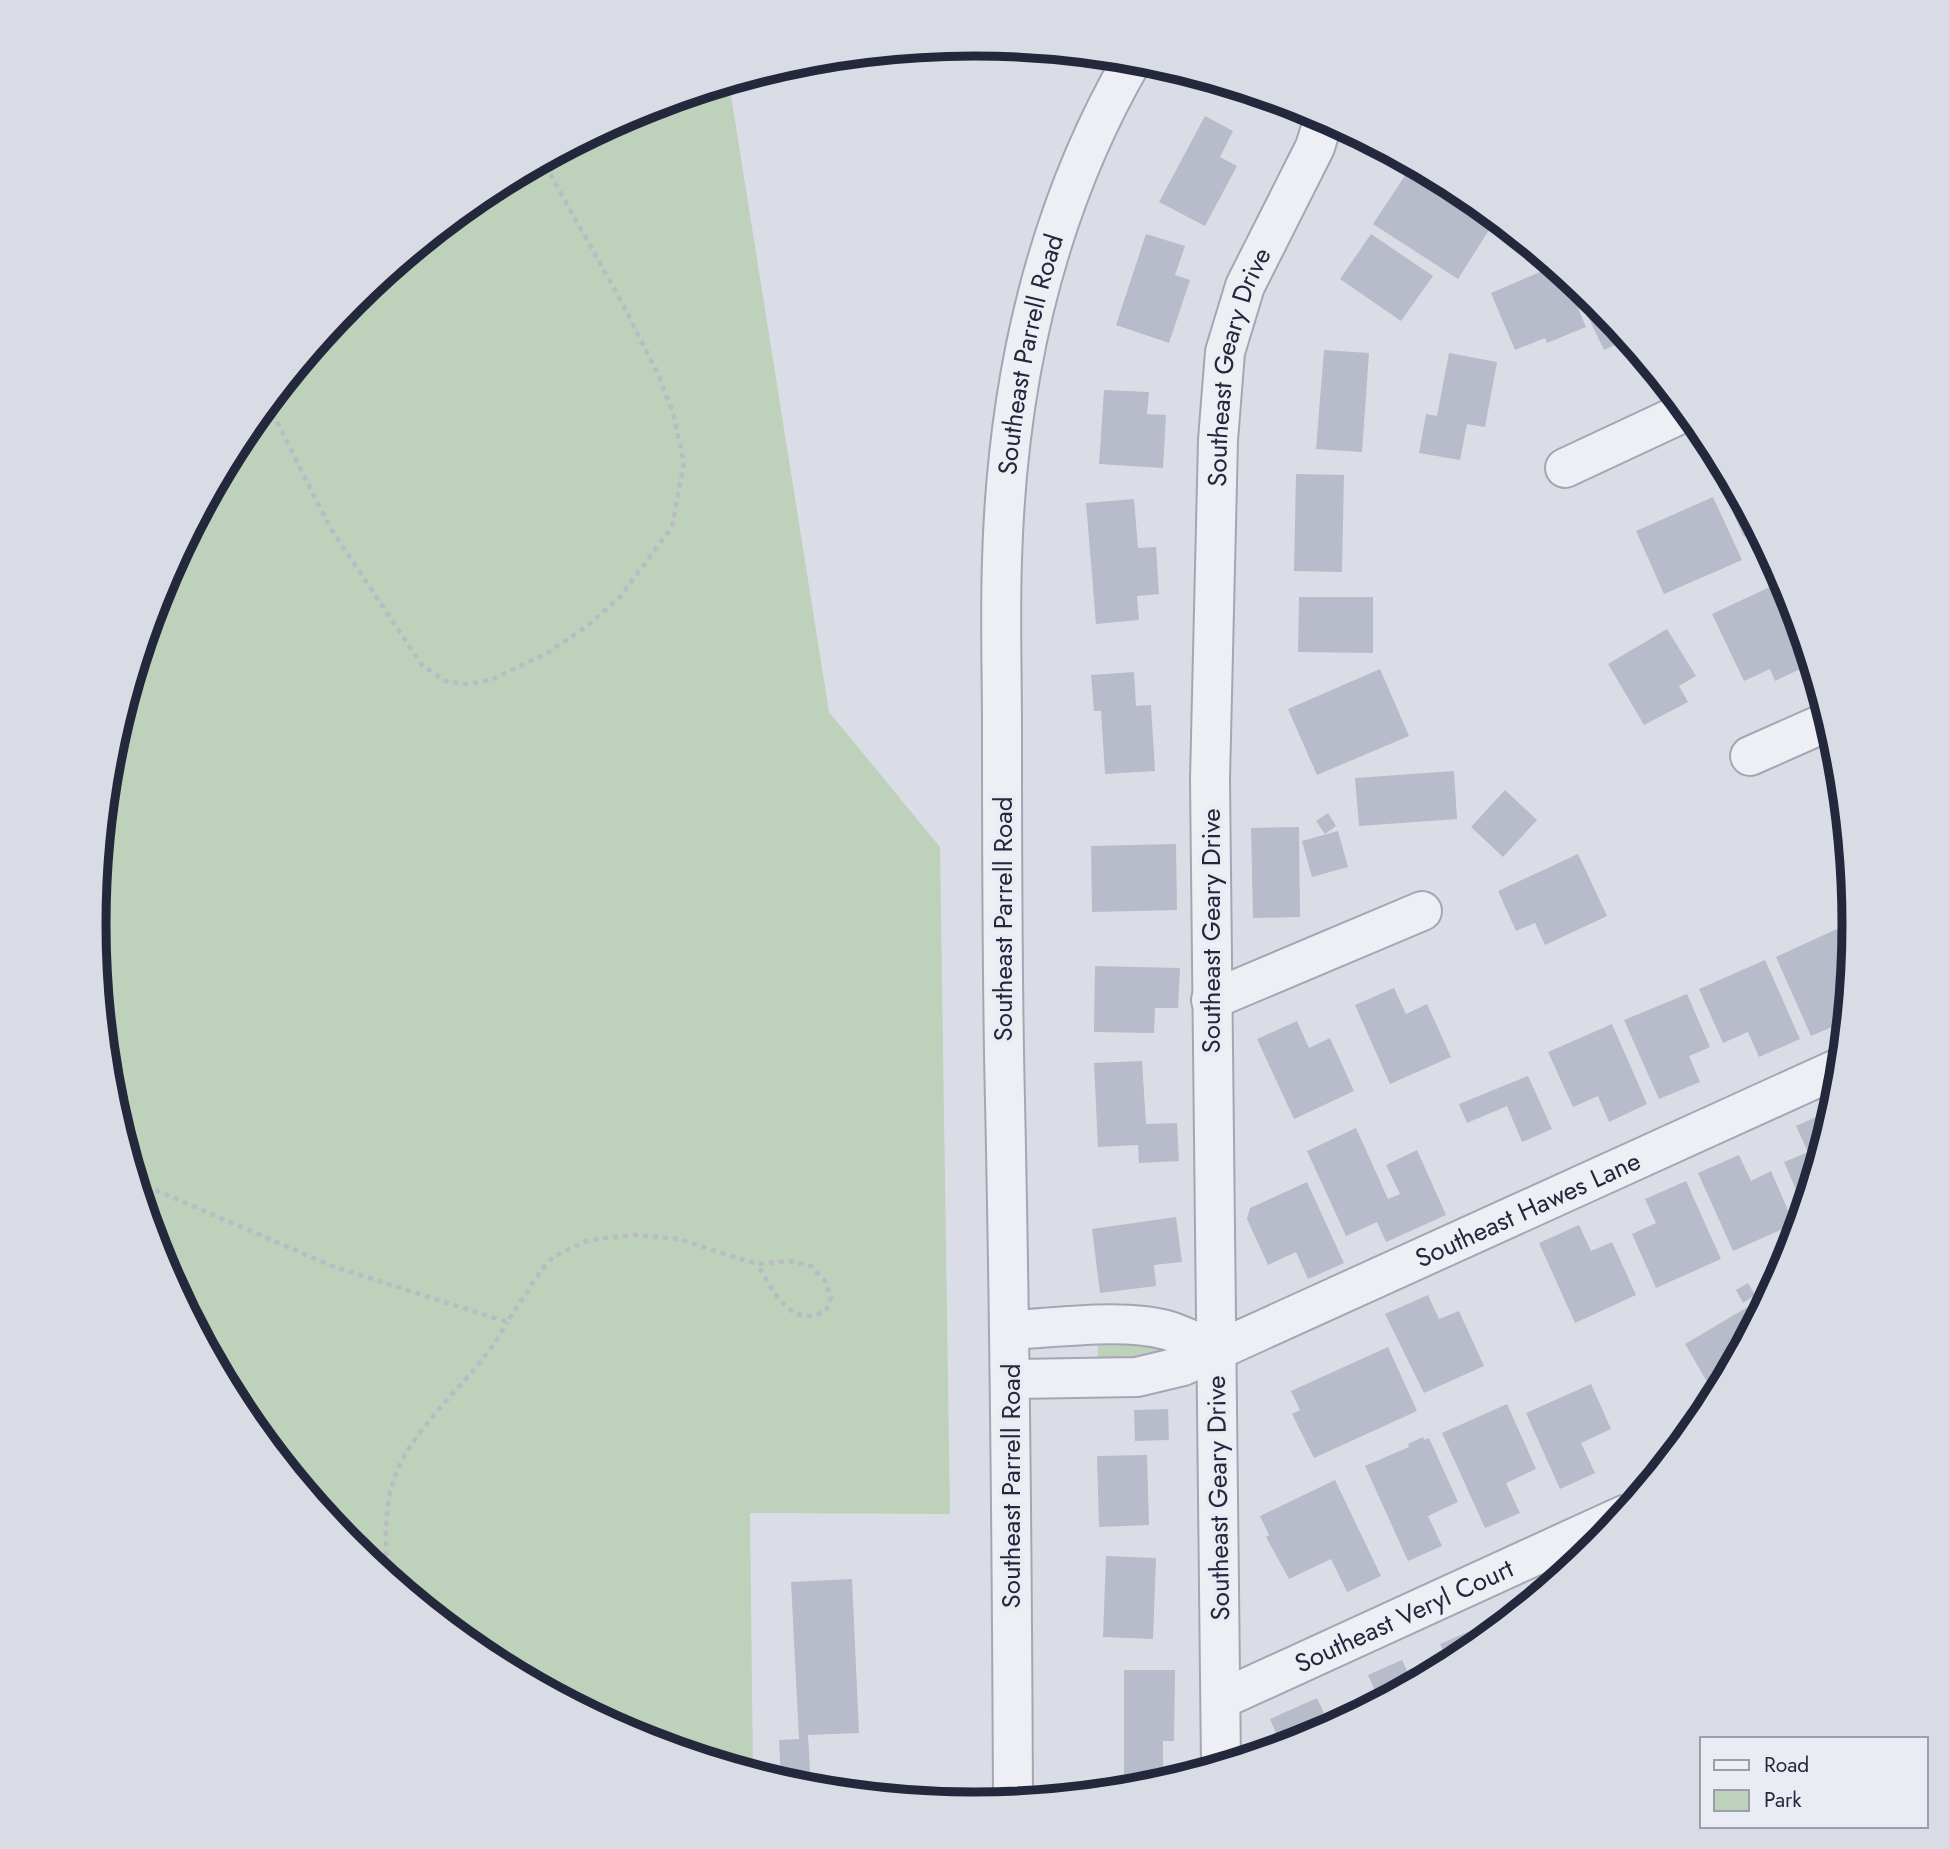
<svg xmlns="http://www.w3.org/2000/svg" width="1949" height="1849" viewBox="0 0 1949 1849" font-family="Jost,sans-serif">
<style>
.green{fill:#bdd1bb}
.building{fill:#b8bbc9}
.lines{fill:none;stroke-linecap:round;stroke-linejoin:round}
.minor-casing{stroke:#a4a7b3;stroke-width:42}
.path{stroke:#b9bbc5;stroke-width:4.5;stroke-dasharray:5 5;stroke-linecap:butt}
.minor{stroke:#eeeff5;stroke-width:38}
.labels{text-anchor:middle;stroke-width:7;stroke-linejoin:round;paint-order:stroke}
.street-label{font-size:26px;fill:#24283d;stroke:#eaecf4}
.rim{fill:none;stroke:#24283d;stroke-width:9}
</style>
<rect width="100%" height="100%" fill="#dbdde6"/>
<!-- green -->
<g class="green">
<path d="M 729,83 L 829,712 L 940,847 L 950,1514 L 750,1513 L 753,1773 L 637,1738 L 485,1657 L 351,1547 L 242,1413 L 161,1261 L 111,1096 L 94,924 L 111,752 L 161,587 L 242,435 L 352,301 L 486,192 L 638,111 Z"/>
<path d="M 1159,1344 L 1164,1347 L 1166,1352 L 1163,1357 L 1098,1360 L 1098,1345 Z"/>
</g>
<!-- building -->
<g class="building">
<path d="M 1205,116 L 1233,131 L 1220,157 L 1237,166 L 1205,226 L 1159,202 Z"/>
<path d="M 1412,165 L 1483,208 L 1496,219 L 1458,279 L 1373,224 Z"/>
<path d="M 1146,234 L 1185,246 L 1175,275 L 1190,280 L 1169,343 L 1116,325 Z"/>
<path d="M 1371,234 L 1433,276 L 1401,321 L 1340,279 Z"/>
<path d="M 1554,266 L 1564,274 L 1586,327 L 1547,343 L 1545,338 L 1515,350 L 1491,293 Z"/>
<path d="M 1570,279 L 1598,302 L 1628,339 L 1604,350 Z"/>
<path d="M 1324,350 L 1369,353 L 1362,452 L 1316,449 Z"/>
<path d="M 1449,353 L 1497,362 L 1485,427 L 1467,424 L 1460,460 L 1419,453 L 1426,414 L 1437,416 Z"/>
<path d="M 1104,390 L 1149,392 L 1147,414 L 1166,415 L 1163,468 L 1099,464 Z"/>
<path d="M 1296,474 L 1344,475 L 1342,572 L 1294,571 Z"/>
<path d="M 1730,478 L 1758,531 L 1744,537 L 1719,482 Z"/>
<path d="M 1713,497 L 1742,560 L 1664,594 L 1636,531 Z"/>
<path d="M 1134,499 L 1138,548 L 1156,547 L 1159,594 L 1137,596 L 1139,620 L 1096,624 L 1086,503 Z"/>
<path d="M 1774,585 L 1811,664 L 1775,681 L 1770,669 L 1744,681 L 1712,614 Z"/>
<path d="M 1299,597 L 1373,597 L 1373,653 L 1298,652 Z"/>
<path d="M 1667,629 L 1696,676 L 1679,686 L 1688,702 L 1644,725 L 1608,664 Z"/>
<path d="M 1380,669 L 1409,736 L 1317,775 L 1288,709 Z"/>
<path d="M 1134,672 L 1136,706 L 1151,705 L 1155,771 L 1105,774 L 1101,711 L 1094,711 L 1091,675 Z"/>
<path d="M 1454,771 L 1457,819 L 1359,826 L 1355,778 Z"/>
<path d="M 1505,790 L 1537,820 L 1503,857 L 1471,827 Z"/>
<path d="M 1328,813 L 1336,826 L 1325,834 L 1316,821 Z"/>
<path d="M 1299,827 L 1300,917 L 1253,918 L 1251,828 Z"/>
<path d="M 1338,831 L 1348,867 L 1312,877 L 1302,841 Z"/>
<path d="M 1176,844 L 1177,910 L 1092,912 L 1091,846 Z"/>
<path d="M 1578,854 L 1607,916 L 1545,945 L 1535,923 L 1516,931 L 1498,891 Z"/>
<path d="M 1837,929 L 1852,961 L 1849,986 L 1840,990 L 1847,1006 L 1846,1021 L 1811,1036 L 1776,957 Z"/>
<path d="M 1765,960 L 1800,1039 L 1759,1057 L 1748,1032 L 1723,1043 L 1699,989 Z"/>
<path d="M 1095,966 L 1180,968 L 1178,1008 L 1155,1008 L 1154,1033 L 1094,1032 Z"/>
<path d="M 1394,988 L 1406,1014 L 1427,1004 L 1451,1057 L 1390,1084 L 1355,1005 Z"/>
<path d="M 1687,994 L 1710,1047 L 1689,1056 L 1700,1082 L 1659,1099 L 1624,1020 Z"/>
<path d="M 1297,1021 L 1309,1048 L 1330,1038 L 1354,1091 L 1294,1119 L 1257,1039 Z"/>
<path d="M 1612,1024 L 1647,1104 L 1609,1122 L 1598,1096 L 1573,1107 L 1548,1052 Z"/>
<path d="M 1142,1061 L 1146,1124 L 1177,1123 L 1179,1161 L 1139,1163 L 1138,1145 L 1098,1147 L 1094,1063 Z"/>
<path d="M 1528,1076 L 1552,1129 L 1522,1142 L 1507,1106 L 1467,1123 L 1459,1104 Z"/>
<path d="M 1834,1109 L 1804,1208 L 1784,1162 L 1808,1152 L 1796,1126 Z"/>
<path d="M 1356,1128 L 1388,1199 L 1400,1194 L 1386,1165 L 1417,1150 L 1446,1215 L 1386,1242 L 1377,1222 L 1346,1236 L 1307,1151 Z"/>
<path d="M 1739,1155 L 1751,1181 L 1771,1171 L 1794,1224 L 1733,1251 L 1698,1173 Z"/>
<path d="M 1686,1181 L 1721,1259 L 1656,1288 L 1632,1234 L 1656,1223 L 1645,1199 Z"/>
<path d="M 1307,1182 L 1344,1263 L 1308,1279 L 1296,1252 L 1268,1265 L 1247,1219 L 1250,1208 Z"/>
<path d="M 1176,1217 L 1182,1262 L 1154,1265 L 1156,1286 L 1100,1293 L 1092,1229 Z"/>
<path d="M 1579,1225 L 1591,1251 L 1612,1242 L 1636,1295 L 1575,1323 L 1539,1243 Z"/>
<path d="M 1748,1283 L 1755,1295 L 1743,1303 L 1736,1290 Z"/>
<path d="M 1776,1285 L 1769,1297 L 1765,1289 Z"/>
<path d="M 1428,1295 L 1439,1319 L 1459,1311 L 1484,1366 L 1424,1393 L 1385,1314 Z"/>
<path d="M 1751,1305 L 1758,1317 L 1728,1374 L 1709,1385 L 1685,1344 Z"/>
<path d="M 1388,1347 L 1417,1411 L 1314,1458 L 1292,1414 L 1300,1410 L 1291,1391 Z"/>
<path d="M 1591,1384 L 1611,1429 L 1581,1443 L 1595,1473 L 1560,1489 L 1526,1413 Z"/>
<path d="M 1719,1391 L 1709,1410 L 1703,1398 Z"/>
<path d="M 1507,1404 L 1536,1469 L 1506,1483 L 1520,1513 L 1485,1528 L 1442,1433 Z"/>
<path d="M 1168,1409 L 1169,1440 L 1135,1441 L 1134,1410 Z"/>
<path d="M 1423,1437 L 1424,1440 L 1429,1438 L 1458,1502 L 1428,1516 L 1442,1546 L 1408,1561 L 1365,1466 L 1409,1447 L 1408,1444 Z"/>
<path d="M 1147,1455 L 1149,1525 L 1099,1527 L 1097,1456 Z"/>
<path d="M 1335,1480 L 1381,1576 L 1347,1592 L 1331,1559 L 1289,1579 L 1266,1537 L 1269,1535 L 1260,1516 Z"/>
<path d="M 1106,1556 L 1156,1558 L 1153,1639 L 1103,1637 Z"/>
<path d="M 852,1579 L 859,1733 L 808,1735 L 811,1789 L 802,1788 L 781,1782 L 779,1740 L 799,1739 L 791,1582 Z"/>
<path d="M 1484,1625 L 1489,1636 L 1463,1657 L 1449,1665 L 1440,1644 Z"/>
<path d="M 1402,1660 L 1413,1684 L 1380,1702 L 1368,1675 Z"/>
<path d="M 1124,1670 L 1175,1670 L 1174,1741 L 1163,1741 L 1163,1774 L 1124,1774 Z"/>
<path d="M 1317,1698 L 1331,1728 L 1311,1738 L 1282,1747 L 1270,1719 Z"/>
<path d="M 1131,1788 L 1131,1790 L 1095,1793 L 1095,1789 Z"/>
</g>
<g class="lines">
<!-- minor casing -->
<g class="minor-casing">
<g id="minor">
<path d="M 1565,468 L 1687,411"/>
<path d="M 1750,756 L 1829,721"/>
<path d="M 1211,1000 L 1422,911"/>
<path d="M 1010,1330 C 1055,1328 1123,1318 1166,1330 C 1184,1335 1200,1344 1216,1352"/>
<path id="s1" d="M 1010,1379 L 1137,1377 L 1183,1366 L 1841,1067"/>
<path id="s2" d="M 1222,1699 L 1624,1515"/>
<path id="s3" d="M 1221,1766 L 1210,780 L 1218,440 L 1225,352 L 1245,286 L 1315,147 L 1324,118"/>
<path id="s4" d="M 1013,1801 C 1012,1568 1010,1334 1005,1101 C 1002,977 1002,853 1002,728 C 1002,672 1000,616 1002,560 C 1007,385 1044,212 1133,59"/>
</g>
</g>
<!-- path -->
<g class="path">
<path d="M 268,404 L 331,529 L 422,665 L 445,681 L 467,684 L 491,680 L 547,653 L 586,627 L 620,597 L 672,527 L 684,463 L 673,413 L 658,374 L 621,301 L 543,161"/>
<path d="M 137,1182 L 332,1266 L 507,1322 L 542,1269 L 554,1256 L 589,1240 L 634,1235 L 678,1239 L 757,1264 L 789,1261 L 811,1266 L 825,1281 L 831,1297 L 826,1311 C 789,1329 774,1291 757,1264"/>
<path d="M 386,1576 C 386,1548 384,1517 391,1489 C 407,1425 477,1381 507,1322"/>
</g>
<!-- minor -->
<use href="#minor" class="minor"/>
</g>
<g class="labels">
<!-- street labels -->
<g class="street-label">
<text dy="9" stroke="none"><textPath href="#s4" startOffset="1449">Southeast Parrell Road</textPath></text>
<text dy="9" stroke="none"><textPath href="#s3" startOffset="1402">Southeast Geary Drive</textPath></text>
<text transform="translate(1003 919) rotate(-90)" y="9">Southeast Parrell Road</text>
<text transform="translate(1211 931) rotate(-90)" y="9">Southeast Geary Drive</text>
<text dy="9" stroke="none"><textPath href="#s1" startOffset="553">Southeast Hawes Lane</textPath></text>
<text transform="translate(1011 1486) rotate(-90)" y="9">Southeast Parrell Road</text>
<text transform="translate(1218 1498) rotate(-91)" y="9">Southeast Geary Drive</text>
<text dy="9" stroke="none"><textPath href="#s2" startOffset="200">Southeast Veryl Court</textPath></text>
</g>
</g>
<!-- crop -->
<path d="M0 0H1949V1849H0ZM106 924a868 868 0 1 1 1736 0a868 868 0 1 1-1736 0Z" fill="#dadce5" fill-rule="evenodd"/>
<path class="rim" d="M106 924a868 868 0 1 1 1736 0a868 868 0 1 1-1736 0Z"/>
<!-- legend -->
<rect x="1700" y="1737" width="228" height="91" fill="#eaecf4" stroke="#9b9eab" stroke-width="2"/>
<rect x="1714" y="1760" width="35" height="10" fill="#eeeff5" stroke="#9b9eab" stroke-width="2"/>
<text x="1764" y="1772" font-size="21" fill="#24283d">Road</text>
<rect x="1714" y="1790" width="35" height="21" fill="#bdd1bb" stroke="#9b9eab" stroke-width="2"/>
<text x="1764" y="1807" font-size="21" fill="#24283d">Park</text>
</svg>
